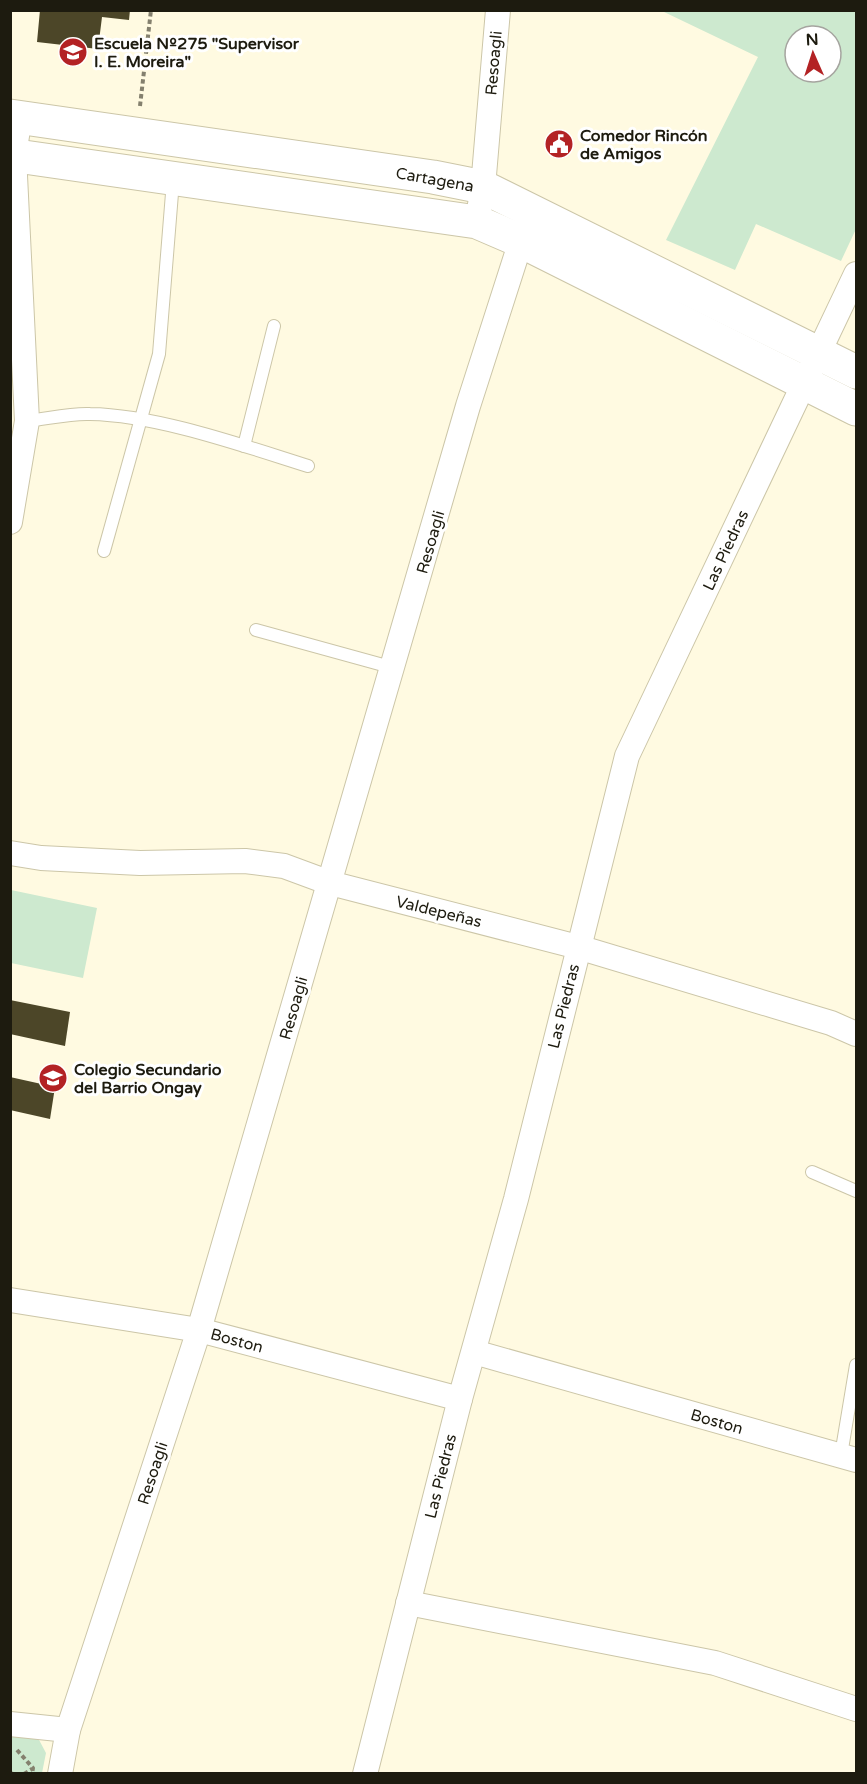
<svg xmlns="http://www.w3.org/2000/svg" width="867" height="1784" viewBox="0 0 867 1784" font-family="'Varela Round',sans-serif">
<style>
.green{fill:#cde9cf;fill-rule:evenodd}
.building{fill:#4c4628}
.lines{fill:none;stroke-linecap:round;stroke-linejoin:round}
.lane-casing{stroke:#ccc6a8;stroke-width:14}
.street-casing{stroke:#ccc6a8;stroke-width:26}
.secondary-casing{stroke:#ccc6a8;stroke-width:35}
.path{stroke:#84806e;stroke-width:4;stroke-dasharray:4.5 3;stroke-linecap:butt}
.lane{stroke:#fff;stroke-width:12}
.street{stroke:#fff;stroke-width:24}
.secondary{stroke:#fff;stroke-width:33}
.labels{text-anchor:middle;stroke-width:6;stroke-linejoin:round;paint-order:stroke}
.poi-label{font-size:16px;font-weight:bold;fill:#1d1b0f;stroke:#fff;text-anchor:start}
.street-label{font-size:16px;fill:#1d1b0f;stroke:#fff}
</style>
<rect width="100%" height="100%" fill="#fffae1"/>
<!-- green -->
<g class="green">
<path d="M 662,11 L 856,11 L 856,229 L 841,261 L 756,224 L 735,270 L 666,240 L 758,57 ZM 795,36 L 831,36 L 831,72 L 795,72 Z"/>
<path d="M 11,890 L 97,908 L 83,978 L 11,963 Z"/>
<path d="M 10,1736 L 38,1738 L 46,1753 L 42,1773 L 11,1773 Z"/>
</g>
<!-- building -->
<g class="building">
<path d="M 40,10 L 130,10 L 129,20 L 102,17 L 98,49 L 37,42 Z"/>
<path d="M 10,1000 L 70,1012 L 65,1046 L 10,1034 Z"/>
<path d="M 10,1077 L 55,1087 L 50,1119 L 10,1110 Z"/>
</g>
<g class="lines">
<!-- lane casing -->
<g class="lane-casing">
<g id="lane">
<path d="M 27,421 C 47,419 70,413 90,414 C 157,415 244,446 308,466"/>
<path d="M 244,446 L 274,326"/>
<path d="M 104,551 L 159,354 L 173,181"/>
<path d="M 256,630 L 394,668"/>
<path d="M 812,1172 L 856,1191"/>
<path d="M 841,1455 L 856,1365"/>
</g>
</g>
<!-- street casing -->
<g class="street-casing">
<g id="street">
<path d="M 477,222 L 483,187 L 498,10"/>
<path d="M 10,522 L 27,421 L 14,155 L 20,117"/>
<path d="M 10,853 L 41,858 L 140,863 L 245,861 L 284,866 L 330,883 L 578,947 L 831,1023 L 856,1034"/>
<path d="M 10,1300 L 199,1330 L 460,1399"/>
<path d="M 474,1352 L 856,1460"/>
<path d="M 408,1603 L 715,1663 L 856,1709"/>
<path d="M 10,1724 L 68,1730"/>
<path d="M 60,1774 L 68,1730 L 199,1330 L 468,406 L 521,241"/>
<path d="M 365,1774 L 460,1399 L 516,1199 L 627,756 L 856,274"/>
</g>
</g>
<!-- secondary casing -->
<g class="secondary-casing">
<g id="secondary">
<path d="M 10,116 L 433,177 L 483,187 L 856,372"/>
<path d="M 10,155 L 477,222 L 521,241 L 856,409"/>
</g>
</g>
<!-- path -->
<g class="path">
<path d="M 140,106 L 151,10"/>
<path d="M 17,1750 L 33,1768 L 32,1774"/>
<path d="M 10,1773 L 13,1774"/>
<path d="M 24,1774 L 32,1769"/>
</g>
<!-- lane -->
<use href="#lane" class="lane"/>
<!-- street -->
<use href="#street" class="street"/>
<!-- secondary -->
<use href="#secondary" class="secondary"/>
</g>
<!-- icons -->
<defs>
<g id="school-disc" transform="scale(1.5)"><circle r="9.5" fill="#b32224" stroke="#fff"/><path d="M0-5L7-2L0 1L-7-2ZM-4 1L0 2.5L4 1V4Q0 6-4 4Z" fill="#fff"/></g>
<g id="civic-disc" transform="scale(1.5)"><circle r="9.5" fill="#b32224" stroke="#fff"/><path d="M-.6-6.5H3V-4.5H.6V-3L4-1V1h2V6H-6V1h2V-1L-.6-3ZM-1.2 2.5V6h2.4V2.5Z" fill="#fff"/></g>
</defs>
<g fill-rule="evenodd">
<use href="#school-disc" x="73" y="52"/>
<use href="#civic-disc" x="559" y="144"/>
<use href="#school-disc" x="53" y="1078"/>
</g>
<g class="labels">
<!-- poi labels -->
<g class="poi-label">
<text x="94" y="49">Escuela Nº275 "Supervisor<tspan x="94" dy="18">I. E. Moreira"</tspan></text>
<text x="580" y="141">Comedor Rincón<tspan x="580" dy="18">de Amigos</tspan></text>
<text x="74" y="1075">Colegio Secundario<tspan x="74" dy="18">del Barrio Ongay</tspan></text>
</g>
<!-- street labels -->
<g class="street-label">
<text transform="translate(493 63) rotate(-85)" y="6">Resoagli</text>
<text transform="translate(435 179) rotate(10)" y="6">Cartagena</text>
<text transform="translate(430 542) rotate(-74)" y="6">Resoagli</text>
<text transform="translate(725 550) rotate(-65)" y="6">Las Piedras</text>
<text transform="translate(439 911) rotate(14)" y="6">Valdepeñas</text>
<text transform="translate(563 1006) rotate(-76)" y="6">Las Piedras</text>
<text transform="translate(293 1008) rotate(-74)" y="6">Resoagli</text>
<text transform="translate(237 1340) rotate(15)" y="6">Boston</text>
<text transform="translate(717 1421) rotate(16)" y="6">Boston</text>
<text transform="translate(152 1473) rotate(-72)" y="6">Resoagli</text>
<text transform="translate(440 1476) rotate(-76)" y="6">Las Piedras</text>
</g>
</g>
<!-- border -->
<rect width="867" height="1784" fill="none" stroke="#1d1b0f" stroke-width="24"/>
<!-- north arrow -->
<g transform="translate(813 54) rotate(357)"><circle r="28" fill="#ffffff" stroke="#a5a49f" stroke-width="1.5"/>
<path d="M0-4.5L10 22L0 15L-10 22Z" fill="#b32224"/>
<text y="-9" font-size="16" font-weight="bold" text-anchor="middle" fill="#1d1b0f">N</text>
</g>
</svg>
